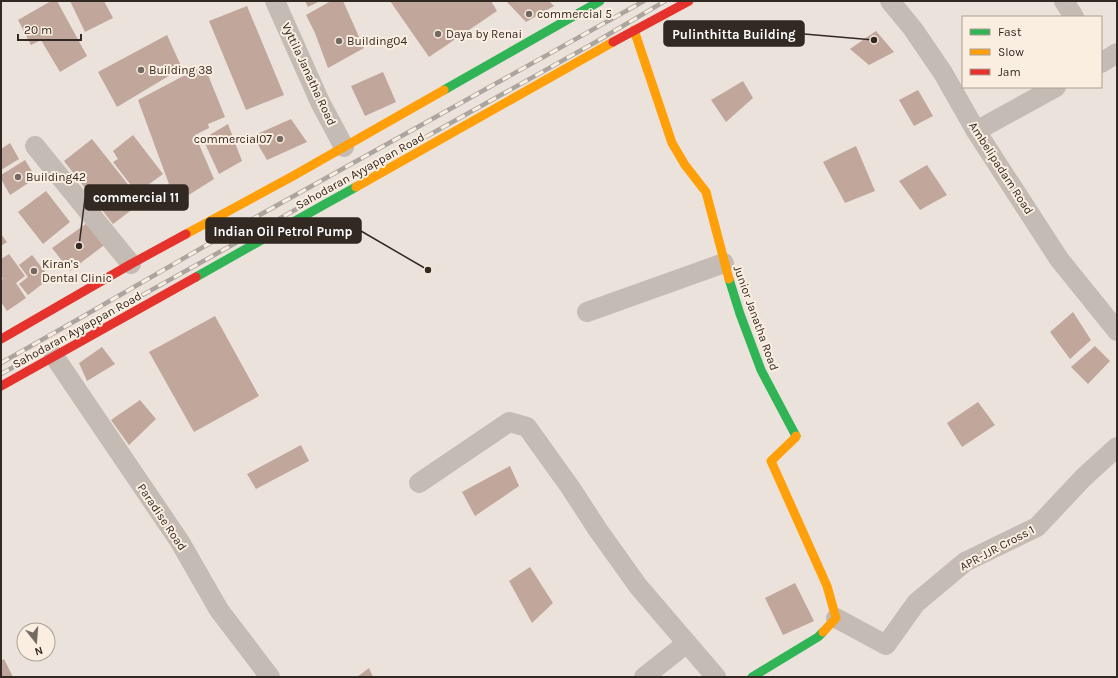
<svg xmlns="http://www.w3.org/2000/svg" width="1118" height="678" viewBox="0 0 1118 678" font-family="Karla,sans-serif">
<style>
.building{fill:#c0a69b}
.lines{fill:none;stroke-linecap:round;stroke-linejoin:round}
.street{stroke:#c4bbb4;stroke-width:20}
.fast{stroke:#30b455;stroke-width:9}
.slow{stroke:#ff9f0a;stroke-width:9}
.jam{stroke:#e5322d;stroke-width:9}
.rail-casing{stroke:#aba49f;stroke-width:4.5}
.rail{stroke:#faeee0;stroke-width:3;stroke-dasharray:9;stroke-linecap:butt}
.poi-dot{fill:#736a63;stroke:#faeee0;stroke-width:1.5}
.labels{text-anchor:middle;stroke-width:4;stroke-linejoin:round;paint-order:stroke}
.poi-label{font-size:12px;fill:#332923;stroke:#faeee0;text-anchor:start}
.street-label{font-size:12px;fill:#332923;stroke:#faeee0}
.leader{fill:none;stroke:#332923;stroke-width:1.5}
.callout-dot{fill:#332923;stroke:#faeee0;stroke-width:1.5}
.callout{fill:#332923;stroke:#332923;stroke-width:1.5}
.callout-label{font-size:13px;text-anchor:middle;font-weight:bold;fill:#fff}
</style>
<rect width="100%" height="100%" fill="#ebe3db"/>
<!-- building -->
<g class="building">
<path d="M 51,1 L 57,1 L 87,56 L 60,72 L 41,40 L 31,45 L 18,20 Z"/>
<path d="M 70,1 L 104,1 L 113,18 L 85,32 Z"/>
<path d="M 305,1 L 320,1 L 308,7 Z"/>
<path d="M 331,1 L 343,1 L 364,48 L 328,68 L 315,33 L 306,15 Z"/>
<path d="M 390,1 L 491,1 L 497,11 L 429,57 Z"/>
<path d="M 506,1 L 549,1 L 554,6 L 526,22 Z"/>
<path d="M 247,6 L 284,95 L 246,110 L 209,21 Z"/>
<path d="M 876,31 L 894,52 L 869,65 L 850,49 Z"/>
<path d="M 167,35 L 182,68 L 117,107 L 98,72 Z"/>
<path d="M 204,65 L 225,117 L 208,124 L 209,128 L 195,135 L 214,179 L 176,203 L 138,100 Z"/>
<path d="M 383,72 L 396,102 L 365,116 L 351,86 Z"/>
<path d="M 743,81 L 753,98 L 726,122 L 711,100 Z"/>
<path d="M 918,90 L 933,116 L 914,126 L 899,100 Z"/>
<path d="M 291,119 L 307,142 L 267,160 L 253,136 Z"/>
<path d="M 228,124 L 242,161 L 219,174 L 203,139 Z"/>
<path d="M 133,135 L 163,174 L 137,193 L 113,162 L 118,159 L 113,151 Z"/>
<path d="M 92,139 L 142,202 L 113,224 L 64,161 Z"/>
<path d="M 10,143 L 19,159 L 1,170 L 1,149 Z"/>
<path d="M 856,146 L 875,191 L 845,203 L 823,162 Z"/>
<path d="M 25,160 L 36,178 L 10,195 L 1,179 L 1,175 Z"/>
<path d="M 927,165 L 947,195 L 920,210 L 899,181 Z"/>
<path d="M 46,191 L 70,222 L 43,244 L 18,212 Z"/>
<path d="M 90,221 L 107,243 L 70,271 L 52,248 Z"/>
<path d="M 1,234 L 7,242 L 1,246 Z"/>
<path d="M 9,254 L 25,276 L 16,283 L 26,298 L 7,311 L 1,302 L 1,280 L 3,279 L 1,275 L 1,259 Z"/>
<path d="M 32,255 L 50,278 L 28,295 L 19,284 L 28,277 L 19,265 Z"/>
<path d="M 1073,312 L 1091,340 L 1070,359 L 1050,332 Z"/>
<path d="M 215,316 L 259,396 L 194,432 L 149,352 Z"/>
<path d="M 1095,346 L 1110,361 L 1088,384 L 1071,367 Z"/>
<path d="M 102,347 L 115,364 L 87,381 L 79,363 Z"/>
<path d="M 140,400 L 156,419 L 129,445 L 111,420 Z"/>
<path d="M 978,402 L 995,425 L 962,447 L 947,423 Z"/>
<path d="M 301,445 L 309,461 L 256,489 L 247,474 Z"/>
<path d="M 510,466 L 519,486 L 475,516 L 462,492 Z"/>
<path d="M 530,567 L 553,603 L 532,623 L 509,581 Z"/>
<path d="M 795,583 L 814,621 L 783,635 L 765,598 Z"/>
<path d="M 4,659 L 13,677 L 1,677 L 1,661 Z"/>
<path d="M 369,668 L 373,677 L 357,677 Z"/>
</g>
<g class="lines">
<!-- street -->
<g class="street">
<path d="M 275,1 L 320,102 L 344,147"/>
<path d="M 890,1 L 913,29 L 943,73 L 976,131 L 1059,259 L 1117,331"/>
<path d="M 1064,1 L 1074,17"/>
<path d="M 1101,63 L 1117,53"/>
<path d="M 976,131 L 1056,87"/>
<path d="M 35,146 L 131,264"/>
<path d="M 587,312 L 724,263"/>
<path d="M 54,356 L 180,542 L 219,610 L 270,677"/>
<path d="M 419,483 L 509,422 L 527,427 L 570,487 L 598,530 L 638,586 L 716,677"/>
<path d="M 836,618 L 886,645 L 916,603 L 965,562 L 1037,527 L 1083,478 L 1117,447"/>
<path d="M 644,677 L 687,643"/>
</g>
<!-- fast -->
<g class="fast">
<path d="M 444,90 L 600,1"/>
<path d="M 196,277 L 327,203 L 356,187"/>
<path d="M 729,279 L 740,314 L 761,370 L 796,436"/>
<path d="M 752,677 L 818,637 L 823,632"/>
</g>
<!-- slow -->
<g class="slow">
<path d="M 634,30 L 672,143 L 685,165 L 706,192 L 729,279"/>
<path d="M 356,187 L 613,42"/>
<path d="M 186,234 L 293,176 L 444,90"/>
<path d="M 796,436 L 796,437 L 771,461 L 827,586 L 836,618 L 823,632"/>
</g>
<!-- jam -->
<g class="jam">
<path d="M 613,42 L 689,1"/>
<path d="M 1,339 L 131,264 L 186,234"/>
<path d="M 1,386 L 196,277"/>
</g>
<!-- rail casing -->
<g class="rail-casing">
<g id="rail">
<path d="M 1,363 L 82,317 L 231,231 L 644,1"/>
<path d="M 1,374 L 594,43 L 665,1"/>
</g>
</g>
<!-- rail -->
<use href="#rail" class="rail"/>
</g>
<!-- markers -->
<g class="poi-dot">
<circle cx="529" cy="14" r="4"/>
<circle cx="438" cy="34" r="4"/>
<circle cx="339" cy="41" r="4"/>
<circle cx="141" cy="70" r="4"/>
<circle cx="280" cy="139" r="4"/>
<circle cx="18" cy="177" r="4"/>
<circle cx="34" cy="271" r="4"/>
</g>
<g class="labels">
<!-- poi labels -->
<g class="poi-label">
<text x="537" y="18">commercial 5</text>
<text x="446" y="38">Daya by Renai</text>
<text x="347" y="45">Building04</text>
<text x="149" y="74">Building 38</text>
<text x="272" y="143" text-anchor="end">commercial07</text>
<text x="26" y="181">Building42</text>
<text x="42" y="268">Kiran's<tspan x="42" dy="14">Dental Clinic</tspan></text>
</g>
<!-- street labels -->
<g class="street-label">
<text transform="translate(309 74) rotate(65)" y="4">Vyttila Janatha Road</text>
<text transform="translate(1001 168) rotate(57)" y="4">Ambelipadam Road</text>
<text transform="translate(360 171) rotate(-29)" y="4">Sahodaran Ayyappan Road</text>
<text transform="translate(756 318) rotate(70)" y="4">Junior Janatha Road</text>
<text transform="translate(77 330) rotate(-29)" y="4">Sahodaran Ayyappan Road</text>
<text transform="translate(162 517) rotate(56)" y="4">Paradise Road</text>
<text transform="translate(997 548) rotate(-28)" y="4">APR-JJR Cross 1</text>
</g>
</g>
<!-- callouts -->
<path class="leader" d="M874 40L804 34M79 246L85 198M428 270L361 231"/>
<g class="callout-dot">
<circle cx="874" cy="40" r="4"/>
<circle cx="79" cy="246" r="4"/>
<circle cx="428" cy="270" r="4"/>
</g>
<g class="callout">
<rect x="664" y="21" width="140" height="25" rx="4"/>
<rect x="85" y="185" width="103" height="25" rx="4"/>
<rect x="206" y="218" width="155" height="25" rx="4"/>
</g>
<g class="callout-label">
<text x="734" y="39">Pulinthitta Building</text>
<text x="136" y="202">commercial 11</text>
<text x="283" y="236">Indian Oil Petrol Pump</text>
</g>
<!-- border -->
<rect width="1118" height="678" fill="none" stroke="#332923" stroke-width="4"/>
<!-- legend -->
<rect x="962" y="16" width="140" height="72" fill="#faeee0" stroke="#aa9f94"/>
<rect x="970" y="29" width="20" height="6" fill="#30b455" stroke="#aa9f94"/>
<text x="998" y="36" font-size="12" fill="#332923">Fast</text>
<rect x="970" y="49" width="20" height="6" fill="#ff9f0a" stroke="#aa9f94"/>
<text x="998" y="56" font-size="12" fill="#332923">Slow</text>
<rect x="970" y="69" width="20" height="6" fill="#e5322d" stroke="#aa9f94"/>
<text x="998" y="76" font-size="12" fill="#332923">Jam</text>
<!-- north arrow -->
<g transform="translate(36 642) rotate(163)"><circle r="19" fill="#faeee0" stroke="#aa9f94"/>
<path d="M0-3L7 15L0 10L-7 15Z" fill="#736a63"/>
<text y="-6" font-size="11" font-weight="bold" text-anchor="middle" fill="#332923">N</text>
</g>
<!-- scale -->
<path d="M18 34v6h63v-6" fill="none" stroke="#332923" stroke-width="2"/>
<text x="24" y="34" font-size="12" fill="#332923" stroke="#faeee0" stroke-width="3" paint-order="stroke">20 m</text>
</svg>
